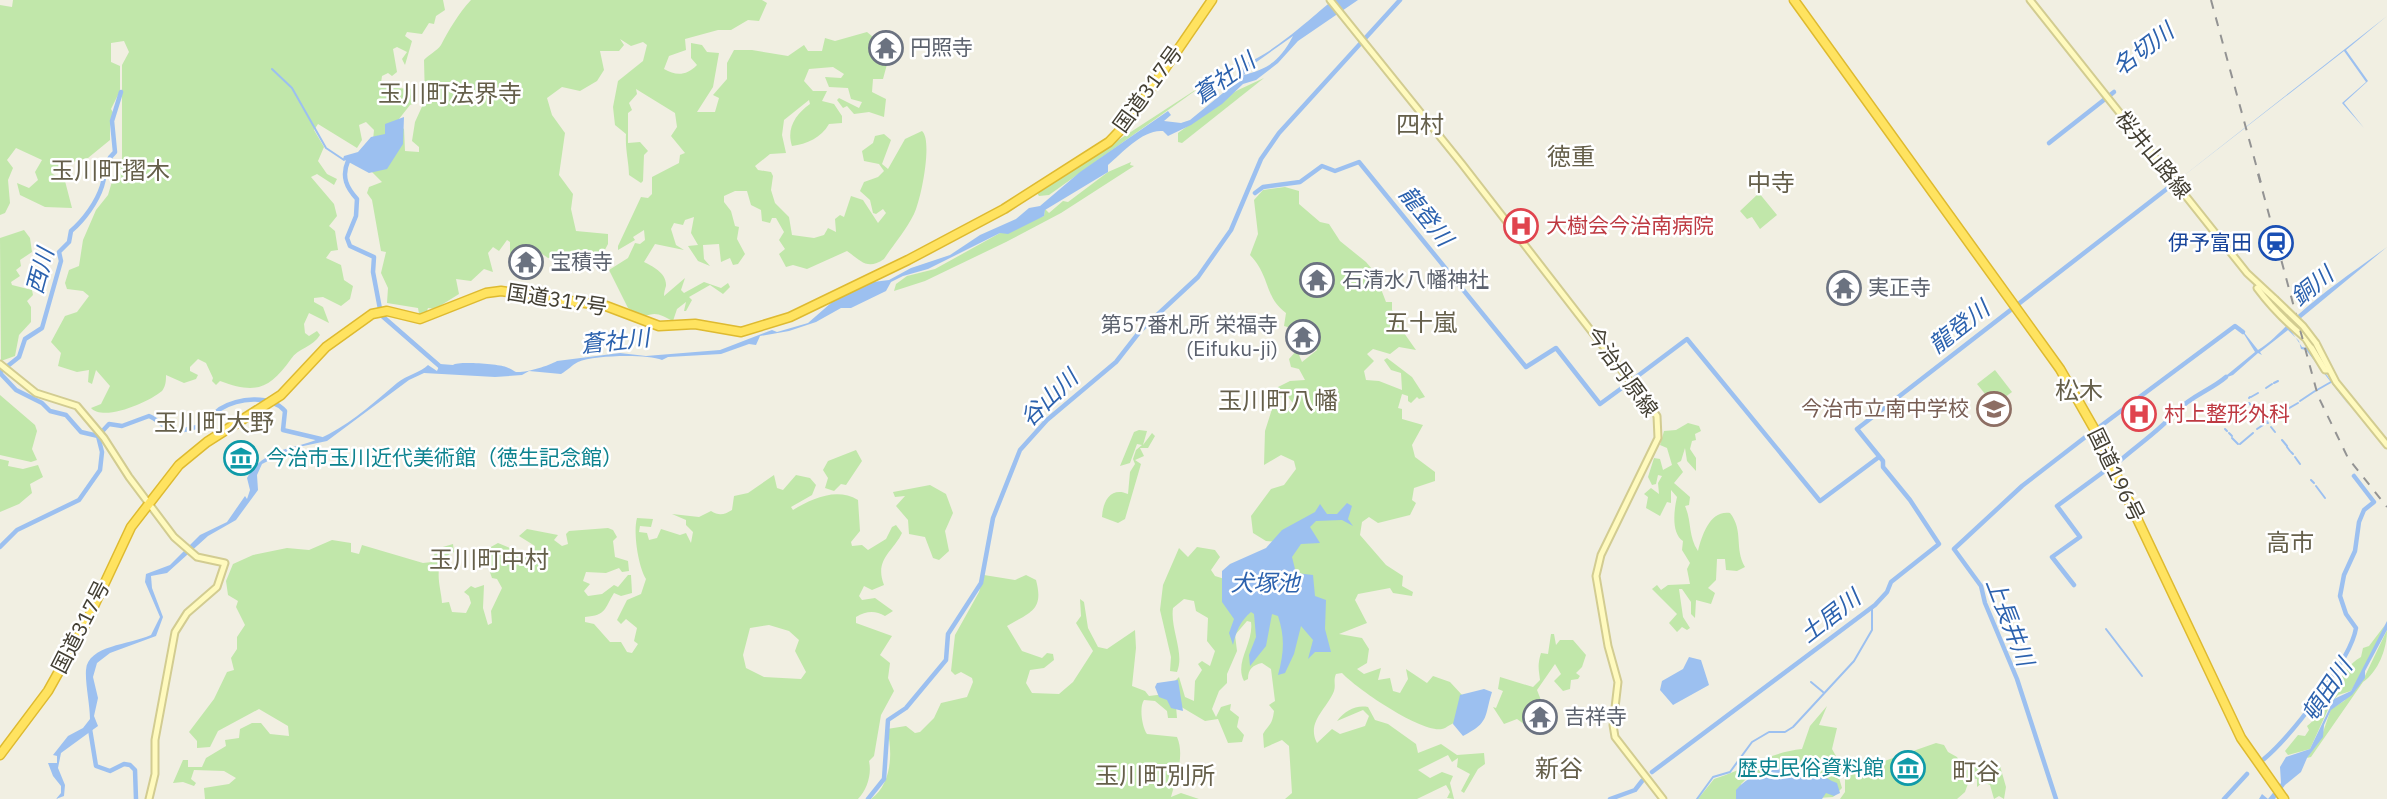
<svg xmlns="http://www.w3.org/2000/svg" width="2387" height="799" viewBox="0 0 2387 799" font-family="'IBM Plex Sans','Noto Sans JP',sans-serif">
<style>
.green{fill:#c1e7aa;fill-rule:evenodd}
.water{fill:#9cc0f0;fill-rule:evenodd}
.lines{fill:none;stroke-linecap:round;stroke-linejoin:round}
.stream{stroke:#9cc0f0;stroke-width:2}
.river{stroke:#9cc0f0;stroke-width:4.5}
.secondary-casing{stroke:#d2cc91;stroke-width:9}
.highway-casing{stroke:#deba30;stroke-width:11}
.secondary{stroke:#fffabe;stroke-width:5}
.highway{stroke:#ffe360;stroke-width:8}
.rail{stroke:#939393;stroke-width:2;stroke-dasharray:9 9;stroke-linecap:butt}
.secondary-bridge-casing{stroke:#d2cc91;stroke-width:9;stroke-linecap:butt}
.secondary-bridge{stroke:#fffabe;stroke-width:5}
.labels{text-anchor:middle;stroke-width:5;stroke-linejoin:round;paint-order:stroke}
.worship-label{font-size:21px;fill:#5b616d;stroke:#fff;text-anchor:start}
.street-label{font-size:21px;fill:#433f33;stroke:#fff}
.health-label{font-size:21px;fill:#be3a42;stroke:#fff;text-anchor:start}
.transit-label{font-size:21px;fill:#164399;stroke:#fff;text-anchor:end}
.education-label{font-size:21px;fill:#785e54;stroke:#fff;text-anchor:end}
.culture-label{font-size:21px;fill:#0d838f;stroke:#fff;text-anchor:start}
.water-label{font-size:23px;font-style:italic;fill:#2c62ae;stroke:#fff}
.quarter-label{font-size:24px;fill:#655f4a;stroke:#fff}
</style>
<rect width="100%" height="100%" fill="#f1efe2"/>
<!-- green -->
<g class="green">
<path d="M 13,0 L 443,0 L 445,10 L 436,16 L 434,24 L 429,23 L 422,34 L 407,32 L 405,36 L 412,41 L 405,65 L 402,59 L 407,52 L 397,47 L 393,49 L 397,72 L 392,76 L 388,73 L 382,76 L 381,83 L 394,88 L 416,89 L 417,102 L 410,105 L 384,138 L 373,140 L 374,130 L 366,122 L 359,125 L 362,140 L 357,148 L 318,124 L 314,130 L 324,147 L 318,161 L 327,174 L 337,179 L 334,185 L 317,174 L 311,177 L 334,204 L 337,216 L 329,226 L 335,231 L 338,250 L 331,251 L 326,258 L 341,265 L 344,280 L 353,286 L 350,299 L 341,306 L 323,297 L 314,298 L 314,302 L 323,307 L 329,323 L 309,313 L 304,324 L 305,333 L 309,336 L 317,331 L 320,335 C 313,347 298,348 291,359 C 269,390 255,394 220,381 L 216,385 L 212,381 L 213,378 L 206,363 L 198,359 L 190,367 L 190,371 L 198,375 L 196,379 L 184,383 L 166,375 C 166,380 166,386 162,391 C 149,402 104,422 91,408 L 101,404 L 110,386 L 96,370 L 92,384 L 88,382 L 89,370 L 77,372 L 58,366 L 61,353 L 51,342 L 65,316 L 77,312 L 89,296 L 83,291 L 67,289 L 65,283 L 69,270 L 79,266 L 83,240 L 96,210 L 108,195 L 116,168 L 122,160 L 122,65 L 129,52 L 124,41 L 111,43 L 111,62 L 120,66 L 120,91 L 111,109 L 114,114 L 110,126 L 110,140 L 88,158 L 69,163 L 51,173 L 65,181 L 72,208 L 45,207 L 20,195 L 17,183 L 29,188 L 38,180 L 35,172 L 42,160 L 16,148 L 7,160 L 13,168 L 8,180 L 10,203 L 5,213 L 0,215 L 0,5 L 12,7 Z"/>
<path d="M 471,0 L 762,0 L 767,3 L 759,21 L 748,20 L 731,30 L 718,30 L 685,39 L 686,50 L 669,56 L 664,69 C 676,76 686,76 697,65 L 691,58 L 691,43 L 702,45 L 707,52 L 719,53 L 713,87 L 697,112 L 715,112 L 719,98 L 713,95 L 727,79 L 727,63 L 734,50 L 752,50 L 788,56 L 804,45 L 808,51 L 822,51 L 825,38 L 835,41 L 867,32 L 873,37 L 876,53 L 889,57 L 883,79 L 873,79 L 872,92 L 886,99 L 884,117 L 869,112 L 854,114 L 847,106 L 843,108 L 837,100 L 839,98 L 859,108 L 862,102 L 851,99 L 848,88 L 829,87 L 825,77 L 841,78 L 844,74 L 833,67 L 809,69 L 804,81 L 813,91 L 827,91 L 822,101 L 834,104 L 842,116 L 842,123 L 829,124 C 821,138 807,144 792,146 C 786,128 796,114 810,104 L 809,100 L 784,120 L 782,135 L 786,153 L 770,154 L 755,166 L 758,170 L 771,172 L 773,176 L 771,190 L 775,203 L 789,217 L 792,235 L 814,238 L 824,235 L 828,228 L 836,232 L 835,219 L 840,215 L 844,217 L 851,196 L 863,200 L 878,223 L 886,213 L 883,209 L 876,214 L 873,213 L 870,200 L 860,191 L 864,182 L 878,177 L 884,171 L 879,164 L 864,161 L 862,151 L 873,143 L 875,136 L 884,134 L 891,140 L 882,164 L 888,169 L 905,139 L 922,131 C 933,140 921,200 914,214 C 906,230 894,244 884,259 C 867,271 860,260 847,251 L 807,269 L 793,265 L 786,267 L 779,254 L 785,249 L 779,240 L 784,232 L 776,218 L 772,218 L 770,223 L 762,221 L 761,210 L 751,205 L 747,191 L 735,191 L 724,196 L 724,202 L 731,211 L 735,226 L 739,227 L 737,239 L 745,254 L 738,264 L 733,265 L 730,258 L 721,262 L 719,244 L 703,245 L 704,259 L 710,266 L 698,261 L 688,246 L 698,245 L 691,233 L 694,217 L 685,220 L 683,225 L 674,223 L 671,229 L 676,245 L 684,250 L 655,244 L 644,262 C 652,266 667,273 666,286 C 665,289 664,292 664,296 L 685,278 L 681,290 L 684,293 L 704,282 L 721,288 L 728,283 L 730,287 L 723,294 L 710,285 L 689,297 L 692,300 L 686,311 L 684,311 L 686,302 L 677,309 L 673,321 C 660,315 657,311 643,317 L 628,308 L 609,270 L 628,258 L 635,243 L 640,244 L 645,240 L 644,230 L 633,237 L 635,240 L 618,250 L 618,246 L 641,197 L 648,198 L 652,194 L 652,177 L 679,163 L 680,155 L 685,153 L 671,136 L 677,127 L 675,113 L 636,89 L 637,94 L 629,103 L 632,110 L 628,113 L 628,143 L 640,142 L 648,151 L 644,155 L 643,181 L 641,183 L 629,175 C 629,163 625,149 626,134 L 615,125 L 613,107 L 618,81 L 643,61 L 647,45 L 643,42 L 631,46 L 620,39 L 624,45 L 619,51 L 600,51 L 604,70 L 597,81 L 580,91 L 562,87 L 547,98 L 552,115 L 565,133 L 559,175 L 573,194 L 571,209 L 576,231 L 608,234 L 608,244 L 600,259 L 564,255 L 548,258 L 532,247 L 527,249 L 524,254 L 513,252 L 515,258 L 510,255 L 510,242 L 507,240 L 499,251 L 493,247 L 488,253 L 493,272 L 484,269 L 471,281 L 456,279 L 459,294 L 435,309 L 428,308 L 426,314 L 419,314 L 418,308 L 387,303 L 388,288 L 381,273 L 386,252 L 381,251 L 372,200 L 367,193 L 369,187 L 382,182 L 370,170 L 401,127 L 404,129 L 405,151 L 419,152 L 419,147 L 412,141 L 415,122 L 425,100 L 424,60 C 428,55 437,51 441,45 C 449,30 458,14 471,0 Z"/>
<path d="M 1264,78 L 1182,143 L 1178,142 L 1178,133 L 1236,91 Z"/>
<path d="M 1206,83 L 1049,195 L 1039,196 L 1037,193 Z"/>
<path d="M 1131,162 L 1130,165 L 1134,166 L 1061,213 L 1006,242 L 925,281 L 894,291 L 896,284 L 907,276 L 935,269 L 1000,233 L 1044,216 L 1045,209 L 1049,213 L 1063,201 L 1068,202 L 1108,172 Z"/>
<path d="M 1285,187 L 1299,191 L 1299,204 L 1320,222 L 1329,224 L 1340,241 L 1366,262 L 1384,283 L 1381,289 L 1386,302 L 1392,302 L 1392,310 L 1401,319 L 1397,323 L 1416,350 L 1399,347 L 1390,354 L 1373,349 L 1367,354 L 1374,361 L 1364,371 L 1366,380 L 1379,381 L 1402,390 L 1401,373 L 1391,370 L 1384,360 L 1387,358 L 1412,377 L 1425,397 L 1419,399 L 1417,397 L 1411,403 L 1408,401 L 1408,396 L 1402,394 L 1398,408 L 1402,409 L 1402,419 L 1423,425 L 1412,445 L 1415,457 L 1435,472 L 1435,481 L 1414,488 L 1412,500 L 1416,503 L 1410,515 L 1378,523 L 1369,517 L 1362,522 L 1360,535 L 1386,565 L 1403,576 L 1402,586 L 1413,592 L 1412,596 L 1393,593 L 1390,588 L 1358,594 L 1355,600 L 1367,623 L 1339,634 L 1362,638 L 1369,649 L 1367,663 L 1357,669 L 1364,674 L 1381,668 L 1378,680 L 1390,678 L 1393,691 L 1400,693 L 1408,679 L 1406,669 L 1427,683 L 1433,676 L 1450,682 L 1463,696 L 1457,722 C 1451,723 1447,728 1442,729 C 1421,733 1357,689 1342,673 L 1336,674 C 1333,680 1336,685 1334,691 C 1327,709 1306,722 1317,743 L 1332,729 L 1340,734 L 1365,726 L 1369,716 L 1363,710 L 1337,721 C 1345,711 1355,705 1368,707 L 1375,720 L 1388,724 L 1416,744 L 1418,753 L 1441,744 L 1457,755 L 1484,753 L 1485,764 L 1478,769 L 1464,793 L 1461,791 L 1470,774 L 1457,767 L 1458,758 L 1452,762 L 1448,755 L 1418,770 L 1430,778 L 1442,772 L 1453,776 L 1450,783 L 1454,799 L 1447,798 L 1450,792 L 1446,785 L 1417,799 L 1285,799 L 1292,793 L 1289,746 L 1282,740 L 1264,748 L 1263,734 C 1269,724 1272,726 1274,711 L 1269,705 L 1275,701 L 1271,669 L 1262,663 C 1253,665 1248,669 1248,679 L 1244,681 C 1234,662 1254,643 1251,622 L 1247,621 L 1235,635 L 1237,651 L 1227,674 L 1227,683 L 1219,691 L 1212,709 L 1216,717 L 1221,707 L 1231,704 L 1230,710 L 1239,717 L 1237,727 L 1244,735 L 1242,742 L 1228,743 L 1218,719 L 1205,721 L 1178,705 L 1174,682 L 1179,677 L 1185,697 L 1194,701 L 1195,681 L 1202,670 L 1198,664 L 1202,661 L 1210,666 L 1215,651 L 1207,641 L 1208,618 L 1196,611 L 1194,601 L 1184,599 L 1173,608 C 1170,629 1185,653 1177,672 L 1170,671 L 1171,657 L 1160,610 L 1163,585 L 1179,548 L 1188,557 L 1197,547 L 1215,550 L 1220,557 L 1211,570 L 1215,576 L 1231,581 L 1293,577 L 1279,542 L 1266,541 L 1253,533 L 1251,516 L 1271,489 L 1284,485 L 1296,469 L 1294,461 L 1281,455 L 1264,465 L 1265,431 L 1272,409 L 1296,407 L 1288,397 L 1273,398 L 1278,387 L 1290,381 L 1305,380 L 1299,369 L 1291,367 L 1289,359 L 1297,350 L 1302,362 L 1317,350 L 1302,331 L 1295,338 L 1290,337 L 1291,328 L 1284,326 L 1286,313 C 1264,297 1271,277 1250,255 L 1258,234 L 1254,200 L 1263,190 Z"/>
<path d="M 1759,193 L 1777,215 L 1760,229 L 1752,217 L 1747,219 L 1740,211 Z"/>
<path d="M 24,230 L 30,238 L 32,252 L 20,260 L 21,266 L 16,270 L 20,276 L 11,282 L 12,285 L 32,290 L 33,295 L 27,301 L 31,307 L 31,322 L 19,335 L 15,356 L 1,361 L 0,238 Z"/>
<path d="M 1995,370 L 2012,392 L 1994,405 L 1977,384 Z"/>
<path d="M 0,395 L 35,425 L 37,431 L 32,449 L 37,460 L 31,462 L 0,455 Z"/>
<path d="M 1688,423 L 1699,426 L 1701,431 L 1695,434 L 1696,440 L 1692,441 L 1690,449 L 1696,458 L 1696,471 L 1687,461 L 1685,448 L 1681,461 L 1677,463 L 1683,472 L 1674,483 L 1690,497 L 1689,505 L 1685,506 C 1692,522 1688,536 1698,551 C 1702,535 1710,510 1730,513 C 1744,531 1734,548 1745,567 L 1737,571 L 1726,570 L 1725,559 L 1717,559 L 1716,580 L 1708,588 L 1715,593 L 1711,604 L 1696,600 L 1695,618 L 1691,614 L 1691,602 L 1682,589 L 1679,589 L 1683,617 L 1690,628 L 1687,630 L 1682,627 L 1677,632 L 1669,623 L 1677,614 L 1652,589 L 1657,585 L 1661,590 L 1668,585 L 1690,584 L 1687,569 L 1690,563 L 1682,550 L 1683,541 C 1671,533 1674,510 1677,497 L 1671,490 L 1671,503 L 1667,502 L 1660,516 L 1646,508 L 1648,497 L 1644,494 L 1651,488 L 1659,494 L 1658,483 L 1662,476 L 1658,475 L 1656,484 L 1652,485 L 1648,477 L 1654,458 L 1660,459 L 1663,470 L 1672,465 L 1667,448 L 1660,445 L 1664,431 L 1676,430 Z"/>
<path d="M 1139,430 L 1147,431 L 1143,445 L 1152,433 L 1155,436 L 1148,448 L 1140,448 L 1144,456 L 1135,460 L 1141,464 L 1125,519 L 1118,523 L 1102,517 C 1103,499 1112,487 1128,494 L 1130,472 L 1135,464 L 1133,459 L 1136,450 L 1142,445 L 1137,444 L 1130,463 L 1120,466 L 1134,432 Z"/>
<path d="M 856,450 L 862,461 L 846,485 L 841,484 L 834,491 L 825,488 L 828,478 L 823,470 L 828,461 Z"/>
<path d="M 0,459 L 9,461 L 8,466 L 23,469 L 38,465 L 43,477 L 30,484 L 32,493 L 19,504 L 0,512 Z"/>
<path d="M 774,475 L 777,488 L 783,490 L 796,475 L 810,478 L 816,485 L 812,495 L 791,507 L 793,510 C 812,499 836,487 858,500 L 860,531 L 851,542 L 852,546 L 862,545 L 868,550 L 886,539 L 892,527 L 896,525 L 902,533 C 893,552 874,559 884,585 L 872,590 L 864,586 L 859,596 L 862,600 L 875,598 L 893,611 L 885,616 C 875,610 866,611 856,617 L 856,623 L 892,636 L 880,655 L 890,663 L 888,678 L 894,691 L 881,715 L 874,756 L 869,761 C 872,774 867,790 858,799 L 205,799 L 204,788 L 229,784 L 236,778 L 224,771 L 194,770 L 191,779 L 196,783 L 194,786 L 183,782 L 173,783 L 183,760 L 188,760 L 188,767 L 202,767 L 206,758 L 226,746 L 225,740 L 239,738 L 240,729 L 252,723 L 261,723 L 270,734 L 289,736 L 288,726 L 259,709 L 218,731 L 210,747 L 197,748 L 197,741 L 189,732 L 214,699 L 227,672 L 234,670 L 231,658 L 237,649 L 237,637 L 245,625 L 236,607 L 238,601 L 228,595 L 226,581 L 233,564 L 253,555 L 287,548 L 309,550 L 332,540 L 351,543 L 351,552 L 359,554 L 362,545 L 423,563 L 432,562 L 436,549 L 453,544 L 454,552 C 430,561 441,586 442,603 L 449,602 L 452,612 L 466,613 L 471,603 L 469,596 L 464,592 L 471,586 L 475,588 L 484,585 L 483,608 L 488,625 L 492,623 L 491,611 L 502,588 L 497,579 L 492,578 L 487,564 L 489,548 L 498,543 L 524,554 L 534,549 L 535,546 L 519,536 L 527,529 L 558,535 L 554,540 L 562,546 L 568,544 L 566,534 L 569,531 L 608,528 L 613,530 L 617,537 L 613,541 L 615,557 L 628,561 L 629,571 L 622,572 L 619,568 L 606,573 L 586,572 L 583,581 L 590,584 L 584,591 L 588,596 L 602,594 L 614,585 L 618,587 L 628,575 L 631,575 L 632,593 L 621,596 L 614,593 C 604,609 607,615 585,617 L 585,622 L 594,624 L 610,642 L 621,642 L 627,652 L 632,653 L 638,644 L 634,641 L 637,628 L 626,619 L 621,624 L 617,620 L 627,600 L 641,594 L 646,579 C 638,566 633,532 637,518 L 653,519 L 651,527 L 640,526 L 639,532 L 647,533 L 649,540 L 657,538 L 661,529 L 680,535 L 686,533 L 691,543 L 693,532 L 686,525 L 686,520 L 672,514 L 699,517 L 711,511 C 719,516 724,515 732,510 L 734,496 L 748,493 ZM 769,625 L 789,631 L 799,640 L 795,651 L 806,672 L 801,679 L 764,677 L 746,668 L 743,655 L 750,628 Z"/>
<path d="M 930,485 L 946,494 L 953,513 L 945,531 L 949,551 L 939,560 L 933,558 L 925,537 L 909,534 L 908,520 L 896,506 L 905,496 L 895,497 L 893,492 Z"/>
<path d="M 984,575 L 1015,580 L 1026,575 L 1036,580 C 1044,610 1031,612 1007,626 L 1022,651 L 1042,658 L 1047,653 L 1053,654 L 1054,660 L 1044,668 L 1030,670 L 1026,683 L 1032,693 L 1059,694 L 1073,682 L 1093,651 L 1076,623 L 1081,616 L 1080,599 L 1084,602 L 1088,628 L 1098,647 L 1107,649 L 1135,630 L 1136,648 L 1132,686 L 1145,691 L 1149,696 L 1165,694 L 1176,706 L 1177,718 L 1168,718 L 1167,711 L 1155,701 L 1144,700 C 1139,707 1142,727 1147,734 L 1177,737 C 1185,755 1176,779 1171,797 L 1181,793 L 1199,799 L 871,799 C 892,784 893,752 887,729 L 906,726 L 915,733 L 920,732 L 934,718 L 941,703 L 967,697 L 973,682 L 972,678 L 961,672 L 955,675 L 951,671 L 955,635 L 979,592 Z"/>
<path d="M 2385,625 L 2364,670 L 2351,691 L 2338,695 L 2330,705 L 2310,749 L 2288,755 L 2285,751 L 2298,735 L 2305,736 L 2309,730 L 2307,726 C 2324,715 2337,670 2361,657 L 2363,648 L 2369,646 Z"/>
<path d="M 2387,630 C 2387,649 2378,672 2363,682 L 2311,757 L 2307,758 L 2322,735 L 2331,709 L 2344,701 L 2364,678 Z"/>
<path d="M 1551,634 L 1554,634 L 1556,645 L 1560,640 L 1573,640 L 1586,655 L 1582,667 L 1576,673 L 1580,676 L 1578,679 L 1571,680 L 1570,689 L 1563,691 L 1554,681 L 1561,674 L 1555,664 L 1537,690 L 1544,708 L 1528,727 L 1517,719 L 1504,724 L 1493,707 L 1496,708 L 1503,691 L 1498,689 L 1500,677 L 1533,687 L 1540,680 C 1539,670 1537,666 1541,653 L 1548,654 Z"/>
<path d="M 1827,706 L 1819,725 L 1837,728 L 1832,749 L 1845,772 L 1839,778 L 1842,788 L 1833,797 L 1804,799 L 1747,778 L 1741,784 L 1739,799 L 1698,799 L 1714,779 C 1744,770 1770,752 1802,749 L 1810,726 Z"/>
<path d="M 1936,743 L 1944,745 L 1948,752 L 1957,757 L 1965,771 L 1986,761 L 1993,774 L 2000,766 L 2006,787 L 2004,799 L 1999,796 L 1994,799 L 1990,785 L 1983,782 L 1977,787 L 1977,779 L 1970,778 L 1965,792 L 1957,799 L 1840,799 L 1845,792 L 1845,778 L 1856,771 Z"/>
</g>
<!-- water -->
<g class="water">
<path d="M 1333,0 L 1358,0 L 1298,41 L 1278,63 L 1256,80 L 1243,84 L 1222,104 L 1191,125 L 1168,136 L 1163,131 C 1143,129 1122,153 1108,165 L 1108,172 L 1045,210 L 1044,216 L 1008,234 L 1000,233 L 928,269 L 903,276 L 891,282 L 886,291 L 851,308 L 841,308 L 816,322 L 789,331 L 760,336 L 756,345 L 749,344 L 721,354 L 668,357 L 662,360 C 647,354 595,355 578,362 C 572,365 568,370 561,374 L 529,371 L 522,375 L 495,377 L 424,373 L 409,380 L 327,441 L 294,448 L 262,464 L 257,475 L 258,490 L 236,520 L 208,536 L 167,573 L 151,576 L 152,588 L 163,617 L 156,636 L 110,653 L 97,663 L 93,677 L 98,698 L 94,716 L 98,726 L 61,753 L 58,768 L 65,785 L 64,796 L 56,799 L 61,793 L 61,786 L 53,776 L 48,763 L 57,763 L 57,756 L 53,755 L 68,736 L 83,728 L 90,719 C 90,705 85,683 86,670 C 88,645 129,645 151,635 L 160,617 L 145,582 L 146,574 L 170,565 L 200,535 L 227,522 L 245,496 L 247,499 L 250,490 L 247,478 C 266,444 299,451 329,434 C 355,420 376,401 397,383 C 407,375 421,372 428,365 L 437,371 L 440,364 L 453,365 C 458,361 498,364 506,367 C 509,368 514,371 516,372 C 526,373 548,366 557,361 L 620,353 L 646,356 L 720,350 L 772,330 L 777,332 L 808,323 L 839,296 L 865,283 L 889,280 L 911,268 L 950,255 L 980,235 L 1016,219 L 1029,208 L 1040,206 L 1080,172 L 1168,111 L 1171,115 L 1164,121 L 1181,123 L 1190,120 L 1234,84 L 1245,63 C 1270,56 1312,17 1333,0 ZM 1293,36 C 1280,60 1270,68 1244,75 L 1248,68 Z"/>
<path d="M 2387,16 L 2346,50 L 2368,81 L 2344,103 L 2364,128 L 2342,103 L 2366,82 L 2344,51 L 2177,181 Z"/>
<path d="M 404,117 L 403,144 L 387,169 L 369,173 L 343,159 L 344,156 L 358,152 L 371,137 L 385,134 L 385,124 Z"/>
<path d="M 2387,247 L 2289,328 L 2302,347 L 2307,348 L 2350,407 L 2306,350 L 2301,349 L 2299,341 L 2288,330 L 2260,352 L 2262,355 L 2258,353 L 2233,375 L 2222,379 L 2255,352 L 2239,326 L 2258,350 C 2274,340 2284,327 2299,314 C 2327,289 2357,269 2387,247 Z"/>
<path d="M 1347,503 L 1352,506 L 1348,519 L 1353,526 L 1342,520 L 1316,521 L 1310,527 L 1320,543 L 1301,544 L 1292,557 L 1296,573 L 1313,575 L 1315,596 L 1326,600 L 1325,629 L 1331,652 L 1315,652 L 1308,659 L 1313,640 L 1301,626 L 1294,654 L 1285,673 L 1278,675 C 1284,653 1285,637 1278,616 L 1272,614 L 1266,646 L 1250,666 L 1249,655 L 1256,637 L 1254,614 L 1251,612 C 1240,621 1236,632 1233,645 L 1229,633 L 1234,619 L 1222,602 L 1222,571 L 1230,564 L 1266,548 L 1282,530 L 1315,512 L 1320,504 L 1327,514 L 1337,514 Z"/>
<path d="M 2387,621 L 2387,630 L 2365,671 L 2365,678 L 2352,695 L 2331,710 L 2324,725 L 2323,737 L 2307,758 L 2301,772 L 2285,785 L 2275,799 L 2259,799 L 2262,794 L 2268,799 L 2281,783 L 2280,767 L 2286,757 L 2310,749 L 2334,699 L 2351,691 Z"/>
<path d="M 1689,657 L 1701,660 L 1709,685 L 1673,705 L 1660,690 L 1662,681 L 1683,669 Z"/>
<path d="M 1178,680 L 1183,711 L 1171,708 L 1167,700 L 1159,697 L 1155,687 L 1157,683 Z"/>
<path d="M 1484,689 L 1492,692 C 1484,717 1490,722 1463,736 L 1453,724 L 1460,695 Z"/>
<path d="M 1799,766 C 1815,768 1823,778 1837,783 L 1840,793 L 1834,796 L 1826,793 L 1822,799 L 1736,799 L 1736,790 C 1753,770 1775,769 1799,766 Z"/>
</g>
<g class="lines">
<!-- stream -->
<g class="stream">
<path d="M 272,69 L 292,88 L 326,148 L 344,160"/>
<path d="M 2274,383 L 2278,381"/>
<path d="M 2266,388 L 2272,384"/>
<path d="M 2317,390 L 2331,382"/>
<path d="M 2251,397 L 2258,393"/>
<path d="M 2249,398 L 2250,397"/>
<path d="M 2300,401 L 2315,391"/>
<path d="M 2249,403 L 2255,410"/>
<path d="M 2256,412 L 2264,421"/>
<path d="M 2267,421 L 2298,403"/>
<path d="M 2267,423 L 2268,423"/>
<path d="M 2271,427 L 2275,432"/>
<path d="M 2225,429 L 2227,431"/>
<path d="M 2257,429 L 2263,425"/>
<path d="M 2229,433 L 2232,436"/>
<path d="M 2232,438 L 2238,444"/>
<path d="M 2282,440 L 2287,446"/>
<path d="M 2240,444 L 2253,433"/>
<path d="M 2287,447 L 2290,451"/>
<path d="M 2291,452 L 2293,454"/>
<path d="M 2295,457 L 2300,464"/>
<path d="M 2311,480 L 2314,483"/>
<path d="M 2316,486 L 2325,498"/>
<path d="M 2106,629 L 2142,676"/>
<path d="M 1811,682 L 1823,692"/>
<path d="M 1697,799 L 1713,777 L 1730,772 L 1752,742 L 1769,732 L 1785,732 L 1793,727 L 1854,661 L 1872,630 L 1872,607"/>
</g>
<!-- river -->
<g class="river">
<path d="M 2049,143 L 2114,92"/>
<path d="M 348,161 C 341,177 347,188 357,199 L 356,216 L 347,238 L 350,246 L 374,257 L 373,272 L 380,309"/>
<path d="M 1255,193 L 1263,187 L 1300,182 L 1322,166 L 1335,171 L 1359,162 L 1526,367 L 1556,348 L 1600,404 L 1630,382"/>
<path d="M 381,315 L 443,369"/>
<path d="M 0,372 L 19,357 L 25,339 L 42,328 L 61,261 L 59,252 L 69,242 L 71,231 C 84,220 97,202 102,186 C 107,170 103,163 115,152 L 112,121 L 121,92"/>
<path d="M 0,373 L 16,390 L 42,403 L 50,411 L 66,415 L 81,432 L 98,436"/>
<path d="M 1635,378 L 1687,339 L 1820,501 L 1879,457"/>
<path d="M 2098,428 L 2235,326 L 2243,332"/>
<path d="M 98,436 L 109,424 L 122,426 L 149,416 C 157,419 164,428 172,430 C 182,432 200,427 209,421 C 214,418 215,412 220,409 C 238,398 270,394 285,411 L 283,430 L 321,439"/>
<path d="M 2115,465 C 2136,446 2158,432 2177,411 C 2191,396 2211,390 2226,377"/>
<path d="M 0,547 L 17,530 L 79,500 L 100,470 L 102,452 L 98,436"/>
<path d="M 2074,585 L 2052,557 L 2080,537 L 2057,506 L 2106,470"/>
<path d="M 90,729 L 96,766 L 110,771 L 124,764 L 130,765 L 135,770 L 136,799"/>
<path d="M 2264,759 C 2290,737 2351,660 2356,628 L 2346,614 L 2340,596 L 2344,575 L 2355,551 L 2359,522 L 2364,510 L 2374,502 L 2354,476"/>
<path d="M 1652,772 L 1875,605 L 1887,592 L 1891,582 L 1939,544 L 1910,500 L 1883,467 L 1883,461 L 1857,429 L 2177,181"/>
<path d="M 868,799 L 884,779 L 888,720 L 906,708 L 946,660 L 948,634 L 981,583 L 993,518 L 1020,450 L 1047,420 L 1116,362 L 1141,330 L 1198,277 L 1231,230 L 1261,159 L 1279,133 L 1400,0"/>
<path d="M 1610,799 L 1635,790 L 1642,781"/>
<path d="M 2056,799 L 2017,679 L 1985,603 L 1981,586 L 1954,549 L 2022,486 L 2088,435"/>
<path d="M 2224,799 L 2247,774"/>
</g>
<!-- secondary casing -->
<g class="secondary-casing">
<g id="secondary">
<path d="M 1330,0 L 1462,164 L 1657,416 L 1658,438 L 1601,555 L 1596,576 L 1608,646 L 1618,682 L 1613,725 L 1615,737 L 1663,799"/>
<path d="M 2030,0 L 2247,273 L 2275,299"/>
<path d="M 2257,288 C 2271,307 2286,322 2304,337 C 2306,338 2321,364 2325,370 L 2329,370"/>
<path d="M 2316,343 L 2336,382 L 2387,445"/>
<path d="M 0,364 L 36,393 L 77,406 L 104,438 L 129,477 L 174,537 L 197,557 L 225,563 L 217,587 L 187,613 L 175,632 L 155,740 L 155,774 L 149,799"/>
</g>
</g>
<!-- highway casing -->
<g class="highway-casing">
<g id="highway">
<path d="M 1794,0 L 2060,369 L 2096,432 L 2241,738 L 2284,799"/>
<path d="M 0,755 L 48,691 L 86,623 L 131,527 L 179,465 L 207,442 L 281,395 L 326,347 L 372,314 L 387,311 L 420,319 L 486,293 L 501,291 L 606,306 L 659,326 L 695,324 L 741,332 L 790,317 L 908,260 L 1004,209 L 1109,142 L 1129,121 L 1212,0"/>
</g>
</g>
<!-- secondary -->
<use href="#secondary" class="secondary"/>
<!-- highway -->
<use href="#highway" class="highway"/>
<!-- rail -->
<g class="rail">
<path d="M 2211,0 L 2261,183"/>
<path d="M 2258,174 L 2318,396 L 2348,458 L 2387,507"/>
</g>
<!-- secondary-bridge casing -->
<g class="secondary-bridge-casing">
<path id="secondary-bridge" d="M 2275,299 L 2303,326 L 2316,343"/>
</g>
<!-- secondary-bridge -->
<use href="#secondary-bridge" class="secondary-bridge"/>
</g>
<!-- icons -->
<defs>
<g id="temple-ring" transform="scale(1.75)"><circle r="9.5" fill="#fff" stroke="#6b7280" stroke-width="1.5"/><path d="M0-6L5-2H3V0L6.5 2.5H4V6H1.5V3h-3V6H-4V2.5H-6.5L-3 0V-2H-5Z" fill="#6b7280"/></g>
<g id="hospital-ring" transform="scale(1.75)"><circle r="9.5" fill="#fff" stroke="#e0444e" stroke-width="1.5"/><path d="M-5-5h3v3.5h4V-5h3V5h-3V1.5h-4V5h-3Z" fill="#e0444e"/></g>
<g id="station-ring" transform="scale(1.75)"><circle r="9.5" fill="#fff" stroke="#1a4fb4" stroke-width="1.5"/><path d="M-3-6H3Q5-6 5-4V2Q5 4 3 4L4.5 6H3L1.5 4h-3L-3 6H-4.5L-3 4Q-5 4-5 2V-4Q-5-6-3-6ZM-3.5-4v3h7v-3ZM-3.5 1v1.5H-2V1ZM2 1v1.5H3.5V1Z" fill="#1a4fb4"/></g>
<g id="school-ring" transform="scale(1.75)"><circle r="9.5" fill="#fff" stroke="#8d6e63" stroke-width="1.5"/><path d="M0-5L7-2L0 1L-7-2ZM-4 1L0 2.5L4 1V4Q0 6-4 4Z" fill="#8d6e63"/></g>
<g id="museum-ring" transform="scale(1.75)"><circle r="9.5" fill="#fff" stroke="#0f9aa8" stroke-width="1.5"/><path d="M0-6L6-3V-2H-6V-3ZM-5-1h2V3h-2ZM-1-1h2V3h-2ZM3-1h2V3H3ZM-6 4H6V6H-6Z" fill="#0f9aa8"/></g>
</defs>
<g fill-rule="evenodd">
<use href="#temple-ring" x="886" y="48"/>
<use href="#hospital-ring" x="1521" y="226"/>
<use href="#station-ring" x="2276" y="243"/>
<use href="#temple-ring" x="526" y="262"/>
<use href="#temple-ring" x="1317" y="280"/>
<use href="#temple-ring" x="1844" y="288"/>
<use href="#temple-ring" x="1303" y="337"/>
<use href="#school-ring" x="1994" y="409"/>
<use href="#hospital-ring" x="2139" y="414"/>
<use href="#museum-ring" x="241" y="458"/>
<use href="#temple-ring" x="1540" y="717"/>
<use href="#museum-ring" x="1908" y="768"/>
</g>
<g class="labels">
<!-- worship labels -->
<g class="worship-label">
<text x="910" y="55">円照寺</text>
<text x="550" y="269">宝積寺</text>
<text x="1342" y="287">石清水八幡神社</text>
<text x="1868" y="295">実正寺</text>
<text x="1278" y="332" text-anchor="end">第57番札所 栄福寺<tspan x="1278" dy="24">(Eifuku-ji)</tspan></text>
<text x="1564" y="724">吉祥寺</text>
</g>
<!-- street labels -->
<g class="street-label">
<text transform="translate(1148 89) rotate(-54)" y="7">国道317号</text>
<text transform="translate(2153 155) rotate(51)" y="7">桜井山路線</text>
<text transform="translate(557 300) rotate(9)" y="7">国道317号</text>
<text transform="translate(1622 372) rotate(54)" y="7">今治丹原線</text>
<text transform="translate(2116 475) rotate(64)" y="7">国道196号</text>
<text transform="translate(81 627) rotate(-63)" y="7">国道317号</text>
</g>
<!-- health labels -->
<g class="health-label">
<text x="1546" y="233">大樹会今治南病院</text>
<text x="2164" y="421">村上整形外科</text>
</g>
<!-- transit labels -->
<g class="transit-label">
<text x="2252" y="250">伊予富田</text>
</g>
<!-- education labels -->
<g class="education-label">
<text x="1969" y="416">今治市立南中学校</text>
</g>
<!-- culture labels -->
<g class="culture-label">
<text x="266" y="465">今治市玉川近代美術館（徳生記念館）</text>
<text x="1884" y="775" text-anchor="end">歴史民俗資料館</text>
</g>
<!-- water labels -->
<g class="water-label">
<text transform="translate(2143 49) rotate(-37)" y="8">名切川</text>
<text transform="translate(1224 78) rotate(-35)" y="8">蒼社川</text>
<text transform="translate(1426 216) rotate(51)" y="8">龍登川</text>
<text transform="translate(40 271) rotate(-75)" y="8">西川</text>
<text transform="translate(2312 286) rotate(-39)" y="8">銅川</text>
<text transform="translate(1959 327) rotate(-38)" y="8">龍登川</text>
<text transform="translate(615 341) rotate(-6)" y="8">蒼社川</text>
<text transform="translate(1049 398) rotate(-44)" y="8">谷山川</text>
<text x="1265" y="591">犬塚池</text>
<text transform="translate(1830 616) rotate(-38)" y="8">土居川</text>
<text transform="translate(2010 622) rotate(69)" y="8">上長井川</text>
<text transform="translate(2327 690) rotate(-56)" y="8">頓田川</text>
</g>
<!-- quarter labels -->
<g class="quarter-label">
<text x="450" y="102">玉川町法界寺</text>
<text x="1420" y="133">四村</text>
<text x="1571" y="165">徳重</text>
<text x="110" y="179">玉川町摺木</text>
<text x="1771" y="191">中寺</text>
<text x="1421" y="331">五十嵐</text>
<text x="2079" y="399">松木</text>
<text x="1278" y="409">玉川町八幡</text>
<text x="214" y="431">玉川町大野</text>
<text x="2290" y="551">高市</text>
<text x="489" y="568">玉川町中村</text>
<text x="1559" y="777">新谷</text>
<text x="1976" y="780">町谷</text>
<text x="1155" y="784">玉川町別所</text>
</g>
</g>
</svg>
